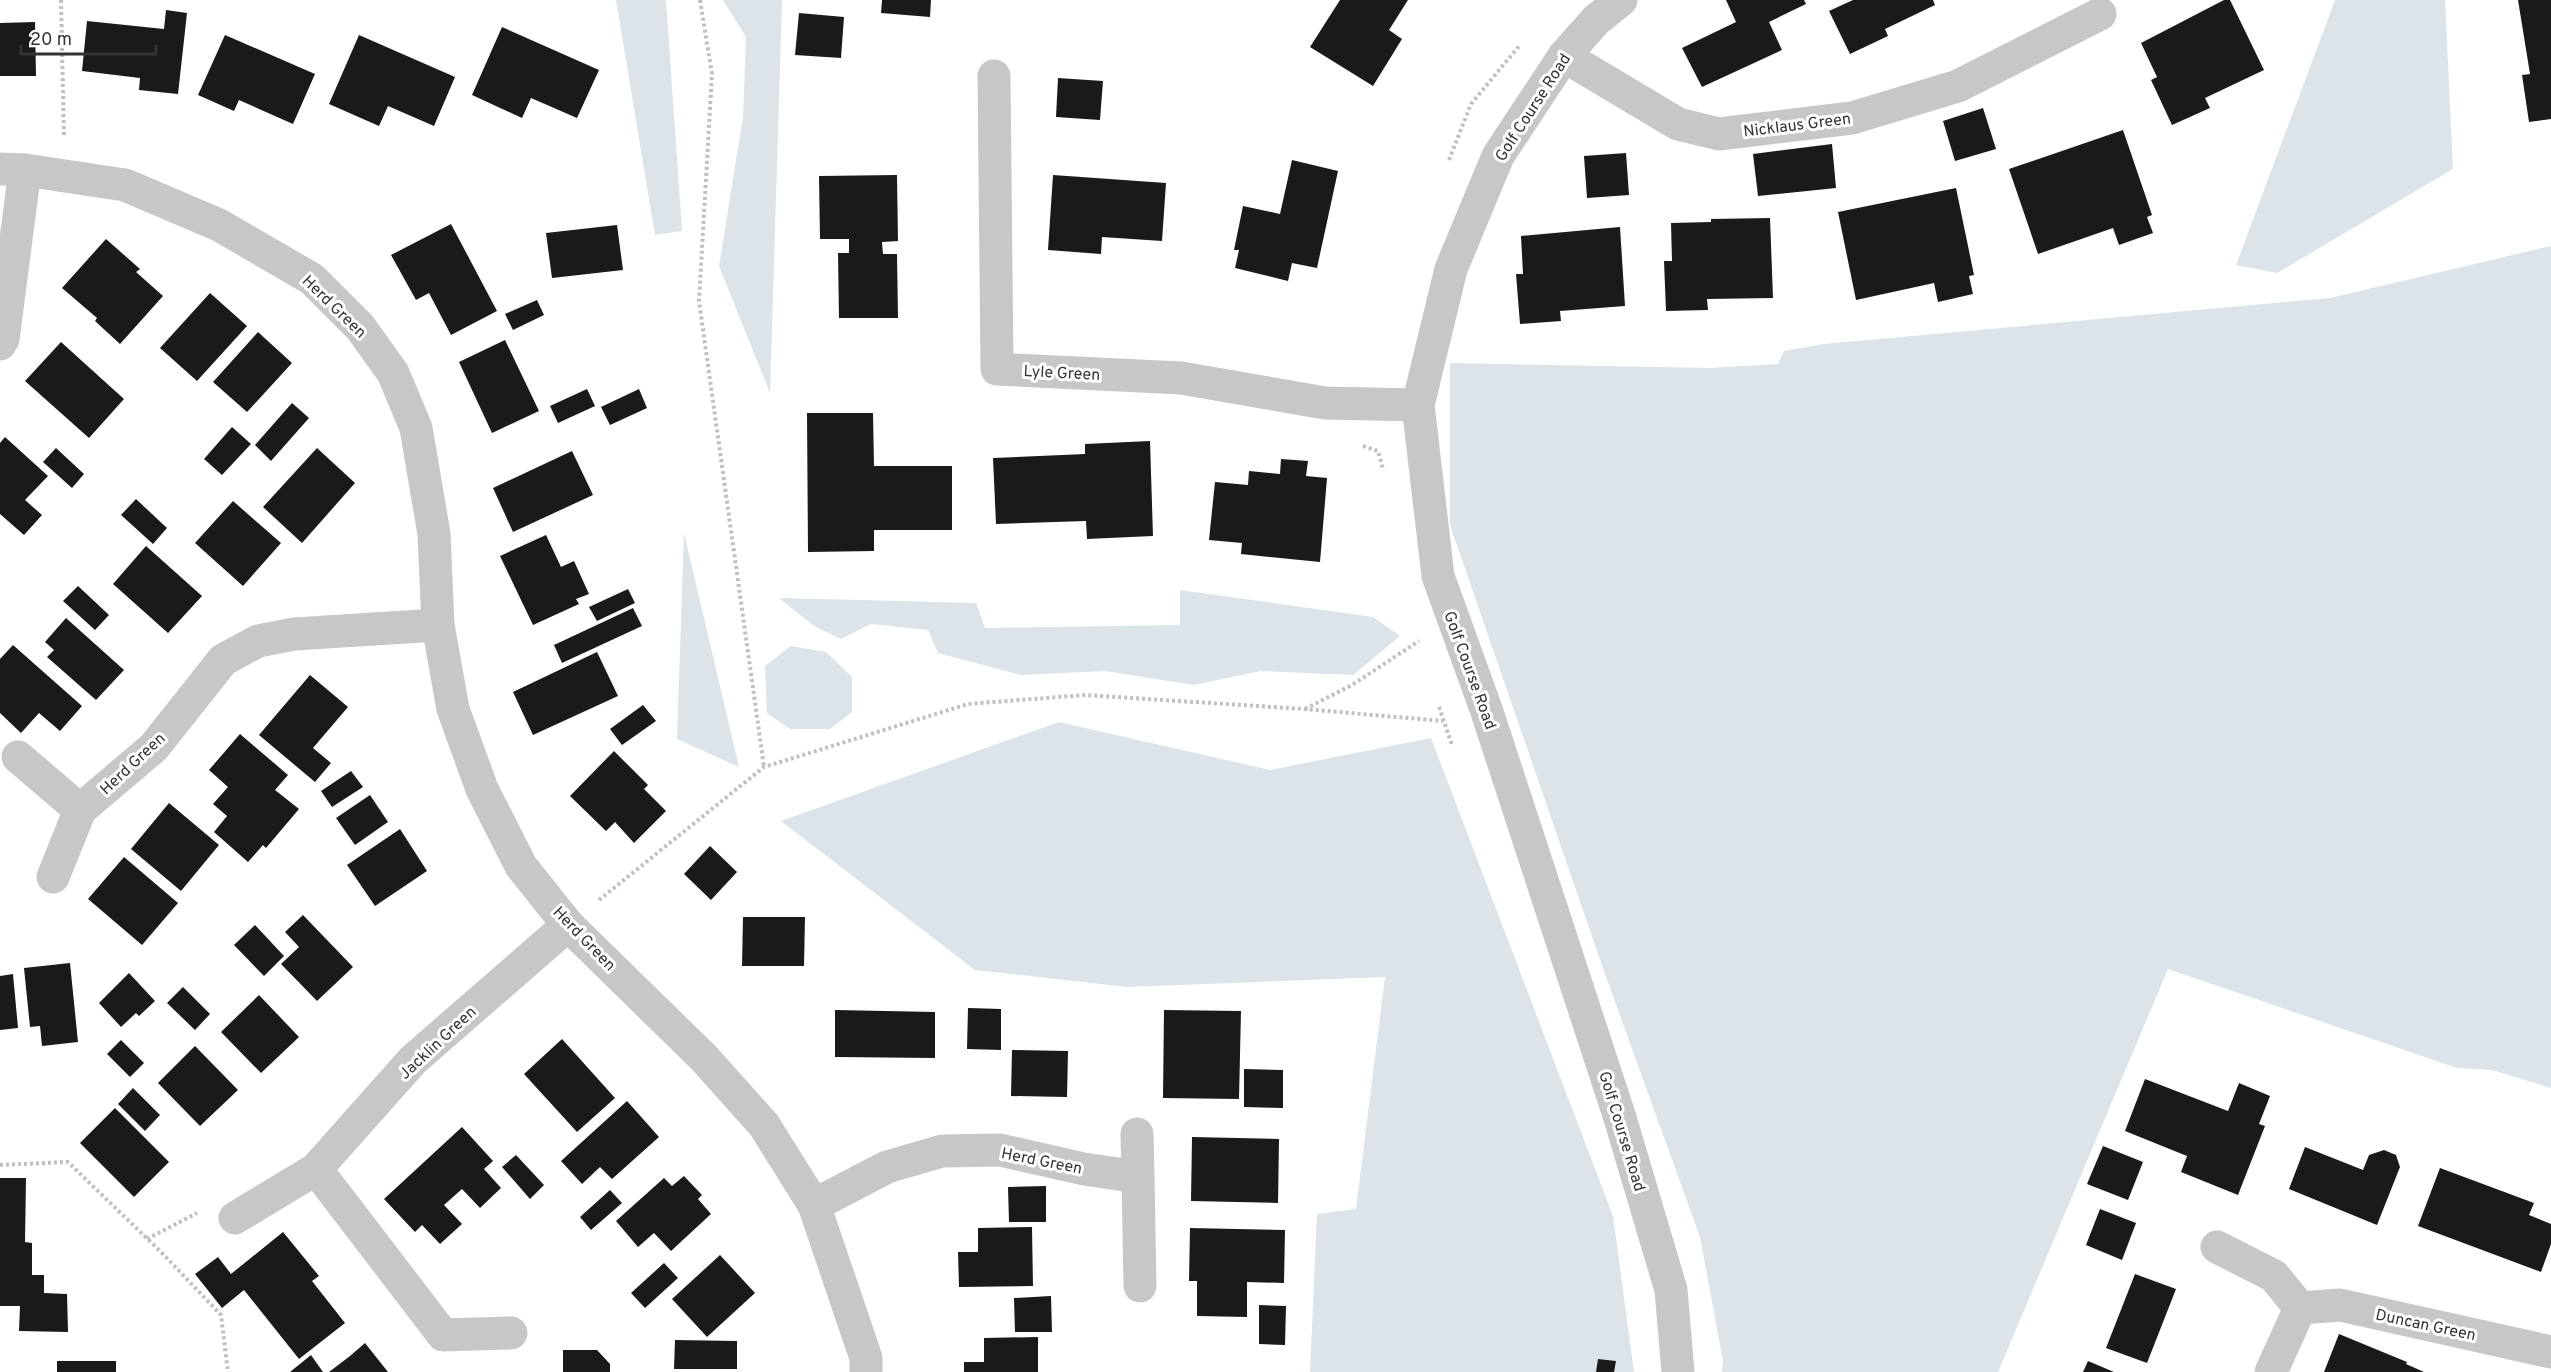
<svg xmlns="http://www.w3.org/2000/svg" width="2551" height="1372" viewBox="0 0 2551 1372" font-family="Overpass,sans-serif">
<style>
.green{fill:#dce4e9}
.building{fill:#1a1a1a}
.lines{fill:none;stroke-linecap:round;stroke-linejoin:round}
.path{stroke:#c0c0c0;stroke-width:4;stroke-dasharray:3 3;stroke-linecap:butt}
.street{stroke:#c7c7c7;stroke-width:33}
.labels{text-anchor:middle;stroke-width:6;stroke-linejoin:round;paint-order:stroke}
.street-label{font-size:16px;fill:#333;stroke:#fff}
</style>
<rect width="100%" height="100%" fill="#fff"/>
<!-- green -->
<g class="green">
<path d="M 616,0 L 666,0 L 682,231 L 655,235 Z"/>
<path d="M 723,0 L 782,0 L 770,393 L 719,266 L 743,117 L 746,37 Z"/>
<path d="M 2335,0 L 2445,0 L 2453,169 L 2277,273 L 2236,265 Z"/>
<path d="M 2551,246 L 2551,1088 L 2492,1070 L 2457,1068 L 2168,969 L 1998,1372 L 1722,1372 L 1723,1361 L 1700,1237 L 1605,974 L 1450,525 L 1450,363 L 1710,368 L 1778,364 L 1784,351 L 1824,344 L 2330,298 Z"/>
<path d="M 684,533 L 739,767 L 677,739 Z"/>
<path d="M 1180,590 L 1373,617 L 1400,636 L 1353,675 L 1261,671 L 1194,685 L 1105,671 L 1021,675 L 938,653 L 928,630 L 871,624 L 841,639 L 814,626 L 779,598 L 976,603 L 985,628 L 1180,625 Z"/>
<path d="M 791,646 L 826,652 L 852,677 L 852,712 L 830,729 L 790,729 L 767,713 L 765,666 Z"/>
<path d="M 1059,722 L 1270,770 L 1431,738 L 1613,1216 L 1634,1372 L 1310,1372 L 1317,1214 L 1356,1209 L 1385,977 L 1127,987 L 975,970 L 781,821 Z"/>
</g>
<!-- building -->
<g class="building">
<path d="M 882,0 L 931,0 L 930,17 L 881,13 Z"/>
<path d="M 1340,0 L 1408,0 L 1389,30 L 1402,39 L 1373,86 L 1310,47 Z"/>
<path d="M 1726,0 L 1804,0 L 1806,4 L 1769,22 L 1782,50 L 1702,87 L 1682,48 L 1736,22 Z"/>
<path d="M 1853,0 L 1933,0 L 1935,5 L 1885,29 L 1888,36 L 1850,54 L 1829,11 Z"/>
<path d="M 2224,0 L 2230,0 L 2264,70 L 2205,98 L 2210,108 L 2172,125 L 2151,80 L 2157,77 L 2141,43 Z"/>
<path d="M 2518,0 L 2551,0 L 2551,119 L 2529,122 L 2522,75 L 2530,74 Z"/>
<path d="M 166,10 L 187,13 L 178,94 L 139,90 L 140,78 L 82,71 L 87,21 L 164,29 Z"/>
<path d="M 799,13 L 844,17 L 841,58 L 795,55 Z"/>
<path d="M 35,22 L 36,76 L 0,76 L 0,23 Z"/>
<path d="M 502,27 L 599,70 L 577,118 L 531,98 L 522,118 L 472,95 Z"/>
<path d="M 225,35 L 315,74 L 293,124 L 239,100 L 234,111 L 198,95 Z"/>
<path d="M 359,35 L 455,77 L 434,126 L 388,106 L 379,126 L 329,104 Z"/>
<path d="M 1058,78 L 1103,81 L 1100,120 L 1056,117 Z"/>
<path d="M 1983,108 L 1996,149 L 1955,161 L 1943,121 Z"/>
<path d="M 2123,130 L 2152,215 L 2147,217 L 2153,233 L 2119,245 L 2113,228 L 2038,254 L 2009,169 Z"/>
<path d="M 1832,144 L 1836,188 L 1758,196 L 1753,154 Z"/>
<path d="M 1626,153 L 1629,195 L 1587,198 L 1584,156 Z"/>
<path d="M 1292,160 L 1338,171 L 1317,268 L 1292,263 L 1288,281 L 1235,268 L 1239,250 L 1234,250 L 1243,206 L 1280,214 Z"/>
<path d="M 897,175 L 898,241 L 882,242 L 883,254 L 897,254 L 898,318 L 839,318 L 838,253 L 849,253 L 849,239 L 820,239 L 819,176 Z"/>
<path d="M 1053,175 L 1166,183 L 1162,241 L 1102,237 L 1101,254 L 1048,250 Z"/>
<path d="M 1956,188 L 1974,275 L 1969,276 L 1973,294 L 1938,302 L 1934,283 L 1856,300 L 1838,212 Z"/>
<path d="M 1770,218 L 1773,298 L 1707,299 L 1708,310 L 1666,311 L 1664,261 L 1672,261 L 1671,223 L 1711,222 L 1711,219 Z"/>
<path d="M 451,224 L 497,311 L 451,335 L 429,293 L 416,300 L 391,255 Z"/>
<path d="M 617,225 L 623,270 L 552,278 L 546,233 Z"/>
<path d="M 1620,227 L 1625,306 L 1560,311 L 1561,321 L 1520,324 L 1516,274 L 1523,274 L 1521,236 Z"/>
<path d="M 106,239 L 140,269 L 136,272 L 163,296 L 120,344 L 95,321 L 97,318 L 62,288 Z"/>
<path d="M 210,293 L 247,326 L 197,381 L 160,348 Z"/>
<path d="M 537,300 L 544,315 L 513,330 L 505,314 Z"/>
<path d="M 258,332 L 292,363 L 247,412 L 213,382 Z"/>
<path d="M 505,340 L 539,411 L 492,433 L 459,362 Z"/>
<path d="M 61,342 L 124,399 L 89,438 L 25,381 Z"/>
<path d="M 587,389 L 595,406 L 558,423 L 550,406 Z"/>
<path d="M 639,389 L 647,408 L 610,425 L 601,407 Z"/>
<path d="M 292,403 L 309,418 L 271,461 L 255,445 Z"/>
<path d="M 807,413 L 873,413 L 874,466 L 952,466 L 952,530 L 874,530 L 874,551 L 808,552 Z"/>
<path d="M 232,427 L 251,444 L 222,475 L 204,459 Z"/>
<path d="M 5,437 L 48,476 L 25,500 L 42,515 L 24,535 L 0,514 L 0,443 Z"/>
<path d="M 1150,441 L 1153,536 L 1087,539 L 1086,521 L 996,524 L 993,458 L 1085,454 L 1085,444 Z"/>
<path d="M 56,448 L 84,474 L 72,488 L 43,462 Z"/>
<path d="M 317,448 L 355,483 L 302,543 L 263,507 Z"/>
<path d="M 572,451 L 593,495 L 513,532 L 493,488 Z"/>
<path d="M 1281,459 L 1308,461 L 1306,476 L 1327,478 L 1320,562 L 1241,554 L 1242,543 L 1209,540 L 1215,482 L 1248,485 L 1249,471 L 1280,474 Z"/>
<path d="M 136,499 L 167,528 L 153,544 L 121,515 Z"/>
<path d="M 233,501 L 281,543 L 243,586 L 195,543 Z"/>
<path d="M 546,535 L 561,567 L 574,561 L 589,594 L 576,599 L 579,604 L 533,625 L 500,556 Z"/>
<path d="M 146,546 L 202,596 L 168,633 L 113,584 Z"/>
<path d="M 78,586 L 109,615 L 95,630 L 63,601 Z"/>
<path d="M 628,589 L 635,603 L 597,621 L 589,607 Z"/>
<path d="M 633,608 L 642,626 L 562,663 L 554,645 Z"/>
<path d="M 66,618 L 124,670 L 96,700 L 47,657 L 54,650 L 45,642 Z"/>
<path d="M 13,645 L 82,706 L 60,731 L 39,713 L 21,733 L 0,713 L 0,659 Z"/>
<path d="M 597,652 L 618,696 L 533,735 L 513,692 Z"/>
<path d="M 310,675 L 348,707 L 313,748 L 331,763 L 315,782 L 259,735 Z"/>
<path d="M 643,705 L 656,721 L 622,745 L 610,729 Z"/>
<path d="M 240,734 L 288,775 L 275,790 L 299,809 L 266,848 L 263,845 L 248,862 L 214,832 L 227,816 L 213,804 L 228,787 L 209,770 Z"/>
<path d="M 614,751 L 648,785 L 644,789 L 666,811 L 634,843 L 615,822 L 606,831 L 570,796 Z"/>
<path d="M 351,771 L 363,787 L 332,807 L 321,791 Z"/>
<path d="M 370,795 L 388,822 L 355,845 L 336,818 Z"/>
<path d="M 169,803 L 219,845 L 181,891 L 131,849 Z"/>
<path d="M 400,829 L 427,871 L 375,906 L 347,865 Z"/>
<path d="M 710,846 L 737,872 L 711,900 L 684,874 Z"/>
<path d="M 124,857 L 178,903 L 142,945 L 88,899 Z"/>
<path d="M 303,915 L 353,967 L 317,1001 L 281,964 L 299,947 L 285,932 Z"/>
<path d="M 743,917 L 805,917 L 804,966 L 742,966 Z"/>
<path d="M 255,925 L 284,956 L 264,976 L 234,945 Z"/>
<path d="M 70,963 L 78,1042 L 42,1046 L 40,1026 L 30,1027 L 24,968 Z"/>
<path d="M 129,973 L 155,1001 L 139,1016 L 136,1013 L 121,1027 L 99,1003 Z"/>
<path d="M 13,974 L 18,1028 L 0,1030 L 0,976 Z"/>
<path d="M 183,987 L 210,1014 L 195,1030 L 167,1003 Z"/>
<path d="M 259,995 L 299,1037 L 261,1073 L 221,1032 Z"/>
<path d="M 968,1008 L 1001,1009 L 1001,1050 L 967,1049 Z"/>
<path d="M 835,1010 L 935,1012 L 935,1058 L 835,1057 Z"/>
<path d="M 1164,1010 L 1241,1011 L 1239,1099 L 1163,1098 Z"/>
<path d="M 562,1039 L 615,1098 L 577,1132 L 524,1074 Z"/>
<path d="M 121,1040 L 144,1063 L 130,1077 L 107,1054 Z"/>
<path d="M 195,1046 L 238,1090 L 200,1126 L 158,1083 Z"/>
<path d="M 1012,1050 L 1068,1051 L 1067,1097 L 1011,1096 Z"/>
<path d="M 1244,1069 L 1283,1070 L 1283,1108 L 1244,1107 Z"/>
<path d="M 2145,1079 L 2228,1111 L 2239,1083 L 2270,1096 L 2259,1124 L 2265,1126 L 2238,1195 L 2181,1172 L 2187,1156 L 2125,1131 Z"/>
<path d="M 133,1088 L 160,1115 L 145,1131 L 118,1104 Z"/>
<path d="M 627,1101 L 659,1137 L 612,1179 L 600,1167 L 582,1184 L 561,1161 Z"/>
<path d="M 115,1108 L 169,1162 L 134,1197 L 80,1143 Z"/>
<path d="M 462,1127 L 493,1161 L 484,1169 L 501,1188 L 480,1208 L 462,1189 L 444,1205 L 462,1224 L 440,1244 L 422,1225 L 415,1232 L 384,1199 Z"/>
<path d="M 1192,1137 L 1279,1139 L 1278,1203 L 1191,1201 Z"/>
<path d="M 2103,1146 L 2143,1162 L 2128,1200 L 2087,1184 Z"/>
<path d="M 2305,1147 L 2363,1170 L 2369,1155 L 2384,1150 L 2396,1155 L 2400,1167 L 2377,1225 L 2289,1189 Z"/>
<path d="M 516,1155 L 544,1185 L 530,1199 L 502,1167 Z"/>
<path d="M 2440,1168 L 2534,1203 L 2529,1215 L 2551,1224 L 2551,1244 L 2541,1272 L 2418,1226 Z"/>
<path d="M 684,1176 L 702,1195 L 698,1199 L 711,1214 L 671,1251 L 654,1233 L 638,1247 L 616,1221 L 664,1178 L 672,1186 Z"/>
<path d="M 0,1178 L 26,1178 L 25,1242 L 32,1243 L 32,1275 L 44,1275 L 44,1293 L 67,1294 L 68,1332 L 19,1331 L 20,1306 L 0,1306 Z"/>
<path d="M 1046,1186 L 1046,1222 L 1009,1222 L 1008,1187 Z"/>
<path d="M 610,1190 L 622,1203 L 591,1230 L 580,1217 Z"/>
<path d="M 2100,1209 L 2136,1223 L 2122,1260 L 2086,1245 Z"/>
<path d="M 1032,1227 L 1033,1286 L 959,1287 L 958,1252 L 978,1252 L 978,1228 Z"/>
<path d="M 1190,1228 L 1285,1230 L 1284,1283 L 1247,1282 L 1247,1317 L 1197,1316 L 1197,1281 L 1189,1281 Z"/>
<path d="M 283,1232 L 319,1276 L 312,1281 L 345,1323 L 299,1359 L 244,1290 L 222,1308 L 195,1274 L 218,1257 L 231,1274 Z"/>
<path d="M 720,1255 L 755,1293 L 707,1337 L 672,1299 Z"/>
<path d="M 664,1263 L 678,1278 L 645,1308 L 631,1293 Z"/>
<path d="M 2135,1274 L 2176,1289 L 2147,1363 L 2106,1348 Z"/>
<path d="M 1051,1296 L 1052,1332 L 1015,1332 L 1014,1298 Z"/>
<path d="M 1259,1305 L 1286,1306 L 1285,1345 L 1259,1344 Z"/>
<path d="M 2339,1334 L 2407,1362 L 2406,1364 L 2424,1372 L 2324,1372 Z"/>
<path d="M 1038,1337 L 1038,1372 L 964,1372 L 964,1362 L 984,1362 L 984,1338 Z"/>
<path d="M 675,1340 L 737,1341 L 737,1369 L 674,1369 Z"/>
<path d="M 365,1343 L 388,1372 L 329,1372 L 350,1356 Z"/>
<path d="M 563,1350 L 597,1350 L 610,1364 L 610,1372 L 563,1372 Z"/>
<path d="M 311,1355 L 323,1372 L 290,1372 Z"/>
<path d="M 1598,1359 L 1616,1361 L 1614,1372 L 1596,1372 Z"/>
<rect x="57" y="1361" width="59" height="11"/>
<path d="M 2088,1361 L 2114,1372 L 2083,1372 Z"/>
</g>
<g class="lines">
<!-- path -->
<g class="path">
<path d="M 61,0 L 64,137"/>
<path d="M 700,0 L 712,74 L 699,301 L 764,767"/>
<path d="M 1449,160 L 1471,104 L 1520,45"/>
<path d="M 1363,446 L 1378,451 L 1383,469"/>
<path d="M 1439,707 L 1452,745"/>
<path d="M 1305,709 L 1352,685 L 1419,641"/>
<path d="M 599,900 L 764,767 L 968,704 L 1085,695 L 1304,709 L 1443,721"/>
<path d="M 0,1165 L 68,1162 L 162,1253 L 221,1315 L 228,1372"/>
<path d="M 147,1239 L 197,1213"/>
</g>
<!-- street -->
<g class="street">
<path d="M 1621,0 L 1596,20 L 1564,56 L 1498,156 L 1451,269 L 1418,405 L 1438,576 L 1486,709 L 1620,1118 L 1671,1290 L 1678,1372"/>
<path d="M 1564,56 L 1678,124 L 1719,134 L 1852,118 L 1958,86 L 2100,14"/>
<path d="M 994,76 L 997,369 L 1181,378 L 1325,403 L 1418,405"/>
<path d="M 0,169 L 25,170 L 125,185 L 219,225 L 312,279 L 360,327 L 393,373 L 416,428 L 434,534 L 438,625 L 453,709 L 482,789 L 521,866 L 568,925 L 704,1058 L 764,1125 L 814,1205 L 866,1358 L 866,1372"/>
<path d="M 0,344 L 3,339 L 25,170"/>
<path d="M 18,757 L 80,810"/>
<path d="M 53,877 L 80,810 L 154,747 L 223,660 L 258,641 L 294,634 L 438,625"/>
<path d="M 1137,1134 L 1138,1177"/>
<path d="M 316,1169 L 443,1335 L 511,1333"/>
<path d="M 814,1205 L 887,1167 L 942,1151 L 1000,1150 L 1084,1169 L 1138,1177 L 1140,1286"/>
<path d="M 235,1218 L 316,1169 L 413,1060 L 568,925"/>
<path d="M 2217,1247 L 2274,1276 L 2300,1308 L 2340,1305 L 2551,1352"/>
<path d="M 2271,1372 L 2300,1308"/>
</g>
</g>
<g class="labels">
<!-- street labels -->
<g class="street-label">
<text transform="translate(1532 107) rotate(-57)" y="6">Golf Course Road</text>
<text transform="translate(1797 124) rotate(-7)" y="6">Nicklaus Green</text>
<text transform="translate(335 306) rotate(44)" y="6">Herd Green</text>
<text transform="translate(1062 372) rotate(3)" y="6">Lyle Green</text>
<text transform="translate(1471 670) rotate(70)" y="6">Golf Course Road</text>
<text transform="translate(132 763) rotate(-43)" y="6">Herd Green</text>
<text transform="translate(585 938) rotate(46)" y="6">Herd Green</text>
<text transform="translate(437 1042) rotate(-43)" y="6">Jacklin Green</text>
<text transform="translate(1623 1131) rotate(73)" y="6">Golf Course Road</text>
<text transform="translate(1042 1160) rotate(11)" y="6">Herd Green</text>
<text transform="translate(2426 1324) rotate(12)" y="6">Duncan Green</text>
</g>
</g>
<!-- scale -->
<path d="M21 45v9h135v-9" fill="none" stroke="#333333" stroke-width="3"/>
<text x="30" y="45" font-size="18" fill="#333333" stroke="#ffffff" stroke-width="4.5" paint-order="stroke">20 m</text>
</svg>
